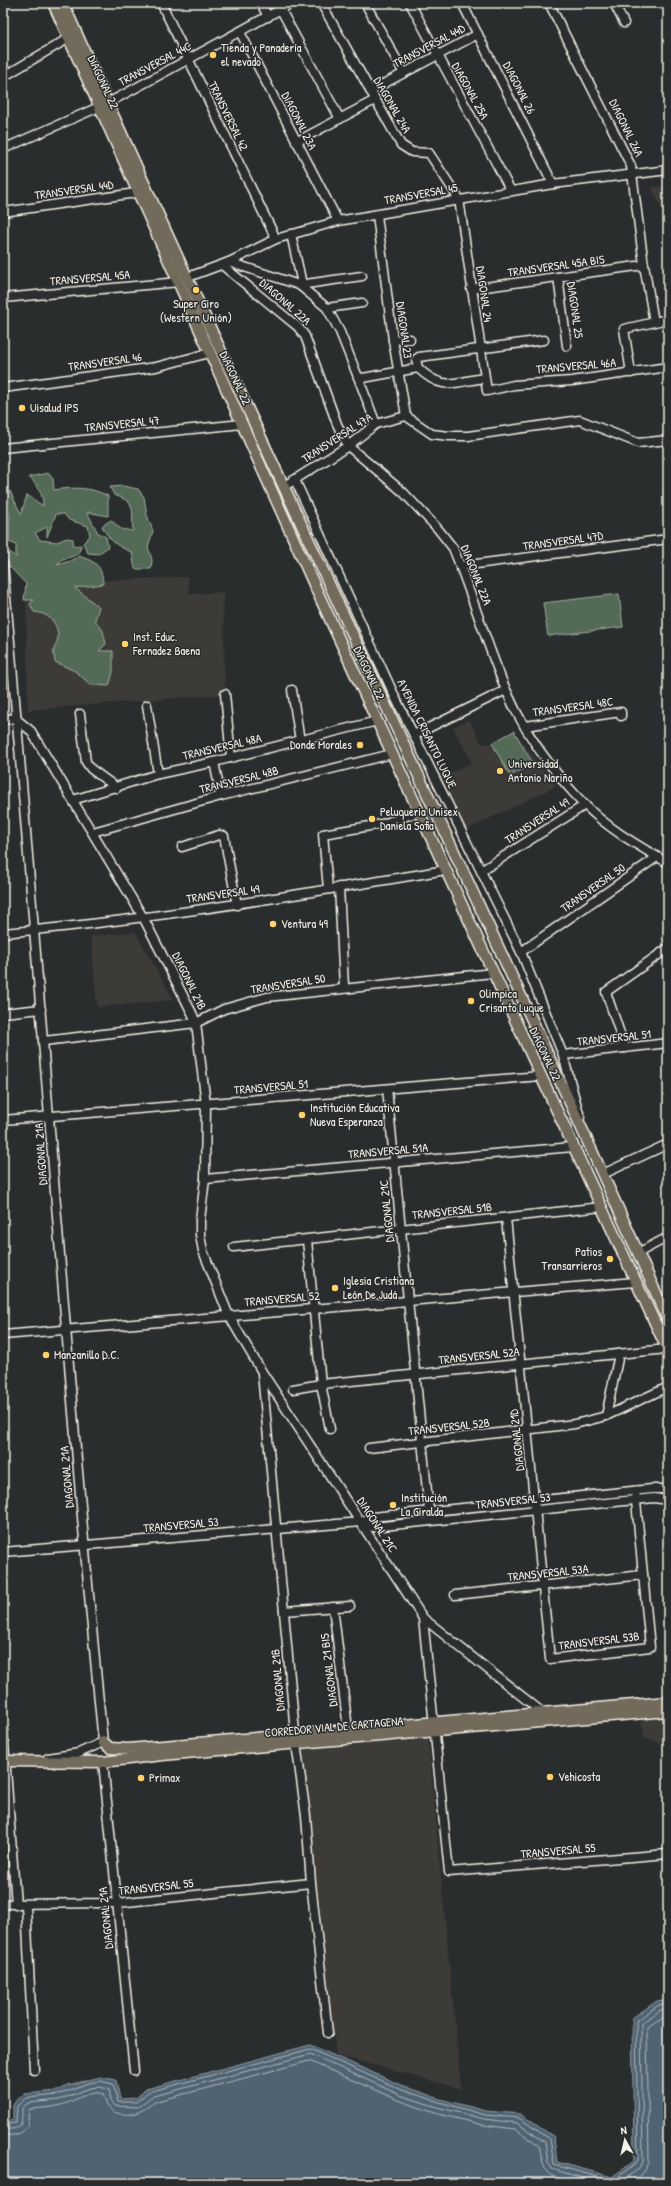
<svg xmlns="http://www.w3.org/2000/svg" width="671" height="2186" viewBox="0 0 671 2186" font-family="'Patrick Hand',sans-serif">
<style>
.built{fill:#3d3a38}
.green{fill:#526a57;stroke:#a3aea0}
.water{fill:#4f6473;stroke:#919ca2}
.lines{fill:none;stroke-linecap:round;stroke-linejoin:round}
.shore{stroke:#b2b9b9;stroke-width:1}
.minor-casing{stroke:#f4f1e8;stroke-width:11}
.major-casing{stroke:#f4f1e8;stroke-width:13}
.minor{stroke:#2a2d2e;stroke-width:8}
.major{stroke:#726b5a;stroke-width:10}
.poi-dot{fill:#ffd166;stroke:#2a2d2e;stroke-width:1.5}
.labels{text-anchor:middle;stroke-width:3;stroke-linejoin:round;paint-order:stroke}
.street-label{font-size:12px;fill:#f4f1e8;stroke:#2a2d2e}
.poi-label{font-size:12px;fill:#f4f1e8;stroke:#2a2d2e;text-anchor:start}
</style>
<rect width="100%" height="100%" fill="#2a2d2e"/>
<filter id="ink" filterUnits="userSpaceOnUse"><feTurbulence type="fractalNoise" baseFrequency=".025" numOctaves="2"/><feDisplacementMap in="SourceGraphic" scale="8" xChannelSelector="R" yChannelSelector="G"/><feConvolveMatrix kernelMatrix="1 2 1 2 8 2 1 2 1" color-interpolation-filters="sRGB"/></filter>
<g filter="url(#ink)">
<!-- built -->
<g class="built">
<path d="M 668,185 L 668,221 L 652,188 Z"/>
<path d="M 188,577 L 189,594 L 223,592 L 225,694 L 28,710 L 26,584 Z"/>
<path d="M 469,720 L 482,744 L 492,743 L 514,731 L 556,786 L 462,832 L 437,779 L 472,763 L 453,727 Z"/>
<path d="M 135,932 L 174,1000 L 97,1007 L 91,936 Z"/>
<path d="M 668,1717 L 668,1746 L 644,1737 L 641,1719 Z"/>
<path d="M 428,1738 L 461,2089 L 336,2055 L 301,1750 Z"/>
</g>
<!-- green -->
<g class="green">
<path d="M 48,473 L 53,479 L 54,490 C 73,487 91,487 108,496 L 108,516 L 87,512 L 98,533 L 106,537 L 108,547 L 98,554 L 88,553 L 83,543 L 90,536 L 88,526 L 69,520 L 64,514 L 56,514 L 47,537 L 47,527 L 35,533 L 40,540 L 57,542 L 67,538 L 73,539 L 73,546 L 81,545 C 80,556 71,557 62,559 L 57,565 L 70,561 L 79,556 C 96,562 102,565 103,584 L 75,588 L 99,607 L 95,620 L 103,631 L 106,644 L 99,651 L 113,651 L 113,672 L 109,686 L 91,685 L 75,671 L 55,662 C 51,645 58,646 58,635 C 57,621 47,613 34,612 L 30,604 L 34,600 L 24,600 L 26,584 L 6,563 L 5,557 L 10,552 L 16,557 L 16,545 L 9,542 L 10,514 L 5,509 L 5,496 L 10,491 L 21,514 L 27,495 L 43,506 C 43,493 38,486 29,477 Z"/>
<path d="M 123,486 L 138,489 L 144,497 L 147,515 L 153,531 L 148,547 L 152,560 L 151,569 L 135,569 L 132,552 C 117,547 109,540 102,526 L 111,520 L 121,529 L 133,531 C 131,509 138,503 114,495 L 110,487 Z"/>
<path d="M 619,594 L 623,627 L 548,636 L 543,603 Z"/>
<path d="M 514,731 L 533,764 L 510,776 L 492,743 Z"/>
</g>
<!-- water -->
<path class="water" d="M 668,1999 L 668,2183 L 3,2183 L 3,2121 L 13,2120 L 13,2105 L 18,2098 L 25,2094 L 57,2091 L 68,2085 L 101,2077 L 116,2080 L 120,2099 L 136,2098 L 146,2089 L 310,2045 L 403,2086 L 440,2099 L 486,2111 L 520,2114 L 554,2137 L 557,2162 L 612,2177 L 634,2161 L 632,2018 L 657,2001 Z"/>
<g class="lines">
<!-- shore -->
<g class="shore">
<path d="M 3,2124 L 16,2123 L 17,2106 L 26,2098 L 58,2095 L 88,2083 L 100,2081 L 113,2084 L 118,2102 L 136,2102 L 148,2092 L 310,2049 L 402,2090 L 439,2102 L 485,2115 L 519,2118 L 550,2139 L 554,2165 L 613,2181 L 638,2161 L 636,2021 L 659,2005 L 668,2003"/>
<path d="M 3,2129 C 23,2130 22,2125 22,2108 L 28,2103 L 59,2100 L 90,2088 L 99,2087 L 109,2089 L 111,2101 L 115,2106 L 138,2107 L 151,2097 L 310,2054 L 400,2095 L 437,2107 L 484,2119 L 517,2123 L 545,2142 L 548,2163 L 552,2169 L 599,2183"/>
<path d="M 3,2135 C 14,2136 26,2135 28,2121 C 29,2117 27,2113 30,2109 C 40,2108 52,2108 61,2105 C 74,2102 90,2089 103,2094 L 107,2106 L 114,2112 C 130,2118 142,2112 154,2102 L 309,2061 L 398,2100 L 435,2113 L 483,2125 L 515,2129 L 539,2145 C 546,2179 544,2174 577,2183"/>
<path d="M 619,2183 L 640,2168 L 643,2162 L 641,2023 L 661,2010 L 668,2008"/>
<path d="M 630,2183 L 644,2172 L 649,2163 L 647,2027 L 668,2014"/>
</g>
<!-- minor casing -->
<g class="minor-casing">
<g id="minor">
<path d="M 161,3 L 276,239"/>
<path d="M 261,3 L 268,17"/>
<path d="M 321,3 L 401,145 L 412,152 L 429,153 L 459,199 L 487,391 L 514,385 L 572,381 L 668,367"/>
<path d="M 365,3 L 404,73"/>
<path d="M 410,3 L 511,191"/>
<path d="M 462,3 L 553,184"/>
<path d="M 549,3 L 631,166 L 644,265 L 654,322"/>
<path d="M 614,3 L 624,23"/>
<path d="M 281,10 L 340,119"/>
<path d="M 240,32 L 338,221"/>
<path d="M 3,77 L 69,38"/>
<path d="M 370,91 L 478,34"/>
<path d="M 296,142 L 375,100"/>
<path d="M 3,149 L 108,103 L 292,3"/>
<path d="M 3,212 L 143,192"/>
<path d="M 377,215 L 393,340 L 406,416 L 432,434 L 449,436 L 468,436 L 580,420 L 638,443 L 668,440"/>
<path d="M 291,234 L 302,284"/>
<path d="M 229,262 L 299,285 L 327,308 L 340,332 L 358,377 L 363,378 L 418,368 L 416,359 L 419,357 L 544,340"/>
<path d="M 222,265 L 298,327 L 305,336 L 337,424 L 348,446 L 403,492 L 438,529 L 453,548 C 472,594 486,643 506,690 C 524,732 552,771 584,804 C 608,829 639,846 668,863"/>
<path d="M 188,277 L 229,262 L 276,239 L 338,221 L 553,184 L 668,170"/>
<path d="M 558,277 L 567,346"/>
<path d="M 299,285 L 362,276"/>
<path d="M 471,289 L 644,265"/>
<path d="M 3,298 L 179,282"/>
<path d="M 327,308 L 362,303"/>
<path d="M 393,340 L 410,339"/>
<path d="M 418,368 C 443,392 454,382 484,378"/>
<path d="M 631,373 L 624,329 L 668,319"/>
<path d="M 358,377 L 376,424"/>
<path d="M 3,388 L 156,367 L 209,353"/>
<path d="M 3,448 L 242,424"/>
<path d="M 295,480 L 395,697 L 521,952 L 563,1055 L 580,1117"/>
<path d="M 283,487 L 348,446 L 376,424 L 406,416"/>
<path d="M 3,564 C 39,956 64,1350 103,1742 L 79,1753 L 48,1758"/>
<path d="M 461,566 L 668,539"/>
<path d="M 292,690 L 300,741"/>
<path d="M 225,694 L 231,758"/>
<path d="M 147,705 L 158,774"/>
<path d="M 80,714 L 86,762 L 91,769 L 117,788"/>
<path d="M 3,720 L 15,718 L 31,731 L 143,917 L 192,1013 L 196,1023 L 206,1104 L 205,1179 L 200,1220 L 200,1235 L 203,1251 L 229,1316 L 262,1372 L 423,1618 L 543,1713"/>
<path d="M 525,726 L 621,712 L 621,716"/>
<path d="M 414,735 L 506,690"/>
<path d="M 214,762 L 221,796"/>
<path d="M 73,800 L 158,774 L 214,762 L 377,721"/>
<path d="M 93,832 L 221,796 L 392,754"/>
<path d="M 182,847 L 219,835 L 224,836 L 237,905"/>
<path d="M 481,871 L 585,805"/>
<path d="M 339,887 L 344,987"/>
<path d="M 328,889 L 323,834 L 382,824 L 419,812"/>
<path d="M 3,933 C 152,920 299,894 446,870"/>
<path d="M 521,952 L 657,857"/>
<path d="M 3,1013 L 41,1009"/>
<path d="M 44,1041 L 196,1023 L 224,1009 L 267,997 L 493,973"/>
<path d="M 625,1048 L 606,992 L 668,948"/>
<path d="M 563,1055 L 668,1043"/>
<path d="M 387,1089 L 430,1521"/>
<path d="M 3,1120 L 541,1076"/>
<path d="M 603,1174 L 668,1144"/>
<path d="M 205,1179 L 573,1147"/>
<path d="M 506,1218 L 550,1659 L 650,1647 L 635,1491"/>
<path d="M 307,1240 L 321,1384 L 330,1429"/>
<path d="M 234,1247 L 602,1207"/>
<path d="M 638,1253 L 668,1237"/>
<path d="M 3,1335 L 635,1282"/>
<path d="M 262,1373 L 296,1743 L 306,1816 L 311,1883 L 328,2033"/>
<path d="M 293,1389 L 321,1384 L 667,1349"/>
<path d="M 606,1416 L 619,1354"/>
<path d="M 369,1448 L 575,1424 L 606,1416 L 668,1387"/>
<path d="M 361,1522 L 373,1527 L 654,1498 L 668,1500"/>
<path d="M 3,1552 L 361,1522 L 372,1517 L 652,1489 L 668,1489"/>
<path d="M 455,1595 L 643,1575"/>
<path d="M 333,1607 L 348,1729"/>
<path d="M 284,1611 L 350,1606"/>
<path d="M 423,1618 L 449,1872 L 668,1854"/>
<path d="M 3,1729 L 16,1905"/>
<path d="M 103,1762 L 134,2071"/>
<path d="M 3,1904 L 117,1903 L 311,1883"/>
<path d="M 26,1905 L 34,2070"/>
</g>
</g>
<!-- major casing -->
<g class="major-casing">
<g id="major">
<path d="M 53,3 L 317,591 L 668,1351"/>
<path d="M 63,3 C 259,445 472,879 668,1320"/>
<path d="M 103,1742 L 110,1748 L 128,1749 L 668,1702"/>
<path d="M 3,1761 L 103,1762 L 162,1755 L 668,1711"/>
</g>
</g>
<!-- minor -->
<use href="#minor" class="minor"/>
<!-- major -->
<use href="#major" class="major"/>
</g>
</g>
<!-- markers -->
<g class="poi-dot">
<circle cx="213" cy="55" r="4"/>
<circle cx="196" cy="290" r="4"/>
<circle cx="22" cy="408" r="4"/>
<circle cx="125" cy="644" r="4"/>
<circle cx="360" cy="745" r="4"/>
<circle cx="500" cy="771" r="4"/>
<circle cx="372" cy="819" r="4"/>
<circle cx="273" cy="924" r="4"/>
<circle cx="471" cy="1001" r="4"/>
<circle cx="302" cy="1115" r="4"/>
<circle cx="610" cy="1259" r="4"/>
<circle cx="335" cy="1288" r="4"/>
<circle cx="46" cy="1355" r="4"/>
<circle cx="393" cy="1505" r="4"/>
<circle cx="550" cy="1777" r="4"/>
<circle cx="141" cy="1778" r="4"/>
</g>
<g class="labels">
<!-- street labels -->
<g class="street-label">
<text transform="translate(429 46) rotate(-28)" y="4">TRANSVERSAL 44D</text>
<text transform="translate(155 64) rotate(-28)" y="4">TRANSVERSAL 44C</text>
<text transform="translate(103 82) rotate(65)" y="4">DIAGONAL 22</text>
<text transform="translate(519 88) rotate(63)" y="4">DIAGONAL 26</text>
<text transform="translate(470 91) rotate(61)" y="4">DIAGONAL 25A</text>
<text transform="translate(392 105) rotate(60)" y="4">DIAGONAL 24A</text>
<text transform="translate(228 116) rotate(64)" y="4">TRANSVERSAL 42</text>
<text transform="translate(299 121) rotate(63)" y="4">DIAGONAL 23A</text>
<text transform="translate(626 128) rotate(64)" y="4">DIAGONAL 26A</text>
<text transform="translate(74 190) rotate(-8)" y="4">TRANSVERSAL 44D</text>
<text transform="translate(421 194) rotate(-10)" y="4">TRANSVERSAL 45</text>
<text transform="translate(556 266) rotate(-8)" y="4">TRANSVERSAL 45A BIS</text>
<text transform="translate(90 278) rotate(-5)" y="4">TRANSVERSAL 45A</text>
<text transform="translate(484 294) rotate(82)" y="4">DIAGONAL 24</text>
<text transform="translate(285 302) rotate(41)" y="4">DIAGONAL 22A</text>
<text transform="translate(575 310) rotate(82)" y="4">DIAGONAL 25</text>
<text transform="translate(404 330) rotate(82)" y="4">DIAGONAL 23</text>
<text transform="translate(105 362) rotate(-8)" y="4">TRANSVERSAL 46</text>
<text transform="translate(576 366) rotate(-5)" y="4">TRANSVERSAL 46A</text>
<text transform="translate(235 378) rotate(65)" y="4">DIAGONAL 22</text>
<text transform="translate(122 424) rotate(-6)" y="4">TRANSVERSAL 47</text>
<text transform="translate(337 438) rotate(-33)" y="4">TRANSVERSAL 47A</text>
<text transform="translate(563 541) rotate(-8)" y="4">TRANSVERSAL 47D</text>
<text transform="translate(476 575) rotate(68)" y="4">DIAGONAL 22A</text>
<text transform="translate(369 673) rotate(65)" y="4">DIAGONAL 22</text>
<text transform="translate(573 707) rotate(-8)" y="4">TRANSVERSAL 48C</text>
<text transform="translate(427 734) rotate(64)" y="4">AVENIDA CRISANTO LUQUE</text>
<text transform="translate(222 747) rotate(-13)" y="4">TRANSVERSAL 48A</text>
<text transform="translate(239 780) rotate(-14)" y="4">TRANSVERSAL 48B</text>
<text transform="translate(537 821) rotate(-33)" y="4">TRANSVERSAL 49</text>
<text transform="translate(593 888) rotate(-35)" y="4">TRANSVERSAL 50</text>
<text transform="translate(223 894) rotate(-8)" y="4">TRANSVERSAL 49</text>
<text transform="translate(189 981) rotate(64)" y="4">DIAGONAL 21B</text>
<text transform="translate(288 984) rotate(-9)" y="4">TRANSVERSAL 50</text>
<text transform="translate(614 1038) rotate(-6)" y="4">TRANSVERSAL 51</text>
<text transform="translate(545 1054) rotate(65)" y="4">DIAGONAL 22</text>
<text transform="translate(271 1087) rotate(-5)" y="4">TRANSVERSAL 51</text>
<text transform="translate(388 1151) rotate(-5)" y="4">TRANSVERSAL 51A</text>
<text transform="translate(41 1154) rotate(-94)" y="4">DIAGONAL 21A</text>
<text transform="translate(387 1211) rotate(-96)" y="4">DIAGONAL 21C</text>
<text transform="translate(452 1211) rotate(-6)" y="4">TRANSVERSAL 51B</text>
<text transform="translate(282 1299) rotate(-5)" y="4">TRANSVERSAL 52</text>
<text transform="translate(479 1356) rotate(-6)" y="4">TRANSVERSAL 52A</text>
<text transform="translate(449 1427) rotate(-6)" y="4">TRANSVERSAL 52B</text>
<text transform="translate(517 1440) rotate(-96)" y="4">DIAGONAL 21D</text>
<text transform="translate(67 1477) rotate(-95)" y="4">DIAGONAL 21A</text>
<text transform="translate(513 1501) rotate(-6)" y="4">TRANSVERSAL 53</text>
<text transform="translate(181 1525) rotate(-5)" y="4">TRANSVERSAL 53</text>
<text transform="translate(377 1525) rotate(57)" y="4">DIAGONAL 21C</text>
<text transform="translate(548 1573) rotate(-6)" y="4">TRANSVERSAL 53A</text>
<text transform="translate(599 1641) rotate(-7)" y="4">TRANSVERSAL 53B</text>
<text transform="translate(329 1670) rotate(-97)" y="4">DIAGONAL 21 BIS</text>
<text transform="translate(278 1680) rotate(-95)" y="4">DIAGONAL 21B</text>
<text transform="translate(334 1727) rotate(-5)" y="4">CORREDOR VIAL DE CARTAGENA</text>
<text transform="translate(558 1851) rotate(-5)" y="4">TRANSVERSAL 55</text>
<text transform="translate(156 1887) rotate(-6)" y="4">TRANSVERSAL 55</text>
<text transform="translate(106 1918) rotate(-96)" y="4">DIAGONAL 21A</text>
</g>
<!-- poi labels -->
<g class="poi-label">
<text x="221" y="52">Tienda y Panadería<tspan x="221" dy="14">el nevado</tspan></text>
<text x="196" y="308" text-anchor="middle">Super Giro<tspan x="196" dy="14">(Western Unión)</tspan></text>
<text x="30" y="412">Uisalud IPS</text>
<text x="133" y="641">Inst. Educ.<tspan x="133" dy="14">Fernadez Baena</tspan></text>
<text x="352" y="749" text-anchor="end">Donde Morales</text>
<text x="508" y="768">Universidad<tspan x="508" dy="14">Antonio Nariño</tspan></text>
<text x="380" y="816">Peluqueria Unisex<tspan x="380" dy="14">Daniela Sofia</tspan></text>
<text x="281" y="928">Ventura 49</text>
<text x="479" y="998">Olimpica<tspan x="479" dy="14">Crisanto Luque</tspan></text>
<text x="310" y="1112">Institución Educativa<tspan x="310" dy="14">Nueva Esperanza</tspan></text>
<text x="602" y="1256" text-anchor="end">Patios<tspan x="602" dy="14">Transarrieros</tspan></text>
<text x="343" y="1285">Iglesia Cristiana<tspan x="343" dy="14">León De Judá</tspan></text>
<text x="54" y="1359">Manzanillo D.C.</text>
<text x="401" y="1502">Institución<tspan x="401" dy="14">La Giralda</tspan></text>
<text x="558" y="1781">Vehicosta</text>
<text x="149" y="1782">Primax</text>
</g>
</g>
<!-- margin -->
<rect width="671" height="2186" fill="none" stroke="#2a2d2e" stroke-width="16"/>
<rect x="8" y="8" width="655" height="2170" fill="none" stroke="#f4f1e8" stroke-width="1.5" filter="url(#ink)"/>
<!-- north arrow -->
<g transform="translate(625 2140) rotate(352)" stroke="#2a2d2e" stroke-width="3" paint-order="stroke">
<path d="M0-3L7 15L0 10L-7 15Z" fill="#f4f1e8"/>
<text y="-6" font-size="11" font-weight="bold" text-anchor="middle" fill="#f4f1e8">N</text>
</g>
</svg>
